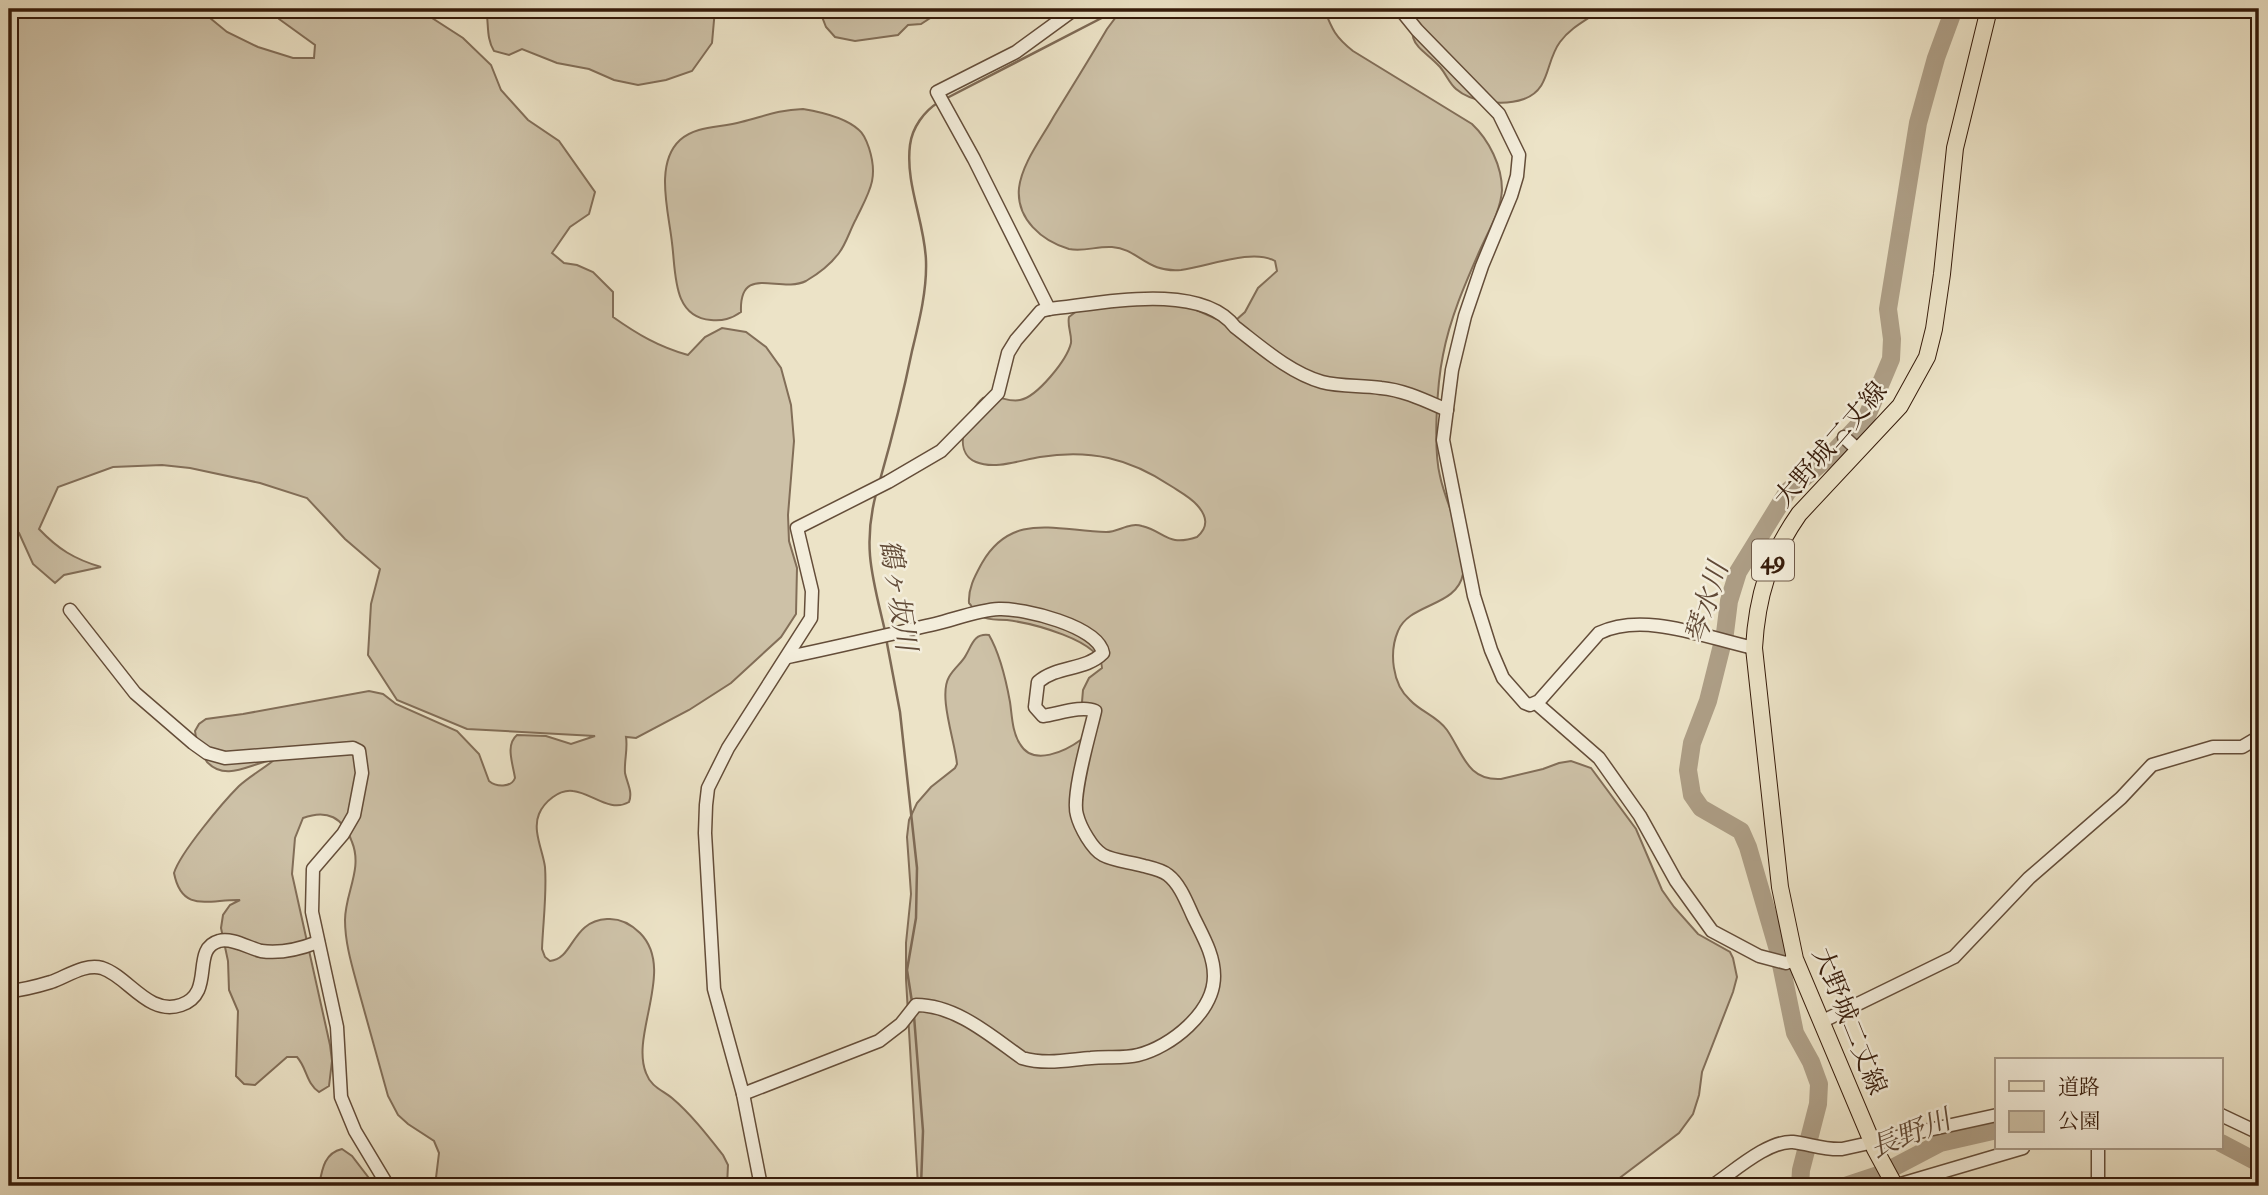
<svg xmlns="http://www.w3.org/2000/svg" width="2268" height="1195" viewBox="0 0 2268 1195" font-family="'IM FELL Double Pica','Noto Serif JP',serif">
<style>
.green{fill:#cdc1a7;stroke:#826e58;stroke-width:2}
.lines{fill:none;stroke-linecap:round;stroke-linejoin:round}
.stream{stroke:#7e6a55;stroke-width:2.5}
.river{stroke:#ae9f87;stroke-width:18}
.minor-casing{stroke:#644d39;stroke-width:15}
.major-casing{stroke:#361b0a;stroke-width:18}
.minor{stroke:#f3eddb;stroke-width:12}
.major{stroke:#ece3c7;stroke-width:16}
.labels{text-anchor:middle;stroke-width:5;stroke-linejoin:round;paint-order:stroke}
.shield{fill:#f3eddb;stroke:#6f5a49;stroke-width:2}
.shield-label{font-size:24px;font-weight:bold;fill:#361b0a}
.street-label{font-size:26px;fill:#361b0a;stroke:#f3eddb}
.water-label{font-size:28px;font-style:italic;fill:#604936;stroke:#f3eddb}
</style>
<rect width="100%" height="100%" fill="#ece3c7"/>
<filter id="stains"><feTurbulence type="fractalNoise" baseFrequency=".00286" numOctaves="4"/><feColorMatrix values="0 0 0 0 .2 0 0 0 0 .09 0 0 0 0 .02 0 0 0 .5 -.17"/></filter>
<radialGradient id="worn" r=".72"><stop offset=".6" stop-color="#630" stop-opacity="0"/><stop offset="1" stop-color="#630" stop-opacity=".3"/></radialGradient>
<!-- green -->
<g class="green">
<path d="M 9,9 L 199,9 L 227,32 L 258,47 L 293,58 L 314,58 L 315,45 L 279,19 L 277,9 L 418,9 L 463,38 L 491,65 L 501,90 L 528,120 L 559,141 L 595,192 L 589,214 L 570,227 L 552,253 L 564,263 L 577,265 L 593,272 L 613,292 L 613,317 C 637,334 659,347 688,355 L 705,337 L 722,328 L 746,332 L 766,347 L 781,368 L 791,405 L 794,441 L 788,515 L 789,541 L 797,568 L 796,614 L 781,637 L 731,683 L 689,710 L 636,738 L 626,737 C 628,749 624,761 625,773 C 627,783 633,792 629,802 C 610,813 592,793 573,791 C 559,789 544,802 539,814 C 532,830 543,851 545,867 C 547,894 543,922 542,949 L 545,957 L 550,961 C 574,959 571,921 607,919 C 620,918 631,924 640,933 C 676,969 630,1034 646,1073 C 651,1087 662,1090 672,1098 C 691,1114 708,1136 723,1155 L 728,1165 L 727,1186 L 435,1186 L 439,1153 L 434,1141 L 408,1124 L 398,1115 L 388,1096 C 378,1060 368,1024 358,988 C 352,966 345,943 345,920 C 345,893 363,869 352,842 C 343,817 327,809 303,818 L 295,838 L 292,874 L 330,1045 L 332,1061 L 329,1086 L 319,1092 C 306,1083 307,1068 297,1057 L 287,1057 L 255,1085 L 244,1084 L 236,1076 L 238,1011 L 229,990 L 228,961 L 221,928 L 223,915 L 230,905 L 240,900 C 210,899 182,914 174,873 C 180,853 223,802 239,786 C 250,776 263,769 274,760 C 252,762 227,783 207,762 C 200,753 196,743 195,731 L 199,724 L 206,719 L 243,714 L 369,691 L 383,694 L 396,704 L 457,731 L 479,754 L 489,781 C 496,787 511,788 515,778 C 513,764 505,745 517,735 L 546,736 L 571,744 L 595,736 L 467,729 L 397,700 L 368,655 L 371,604 L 380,569 L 345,539 L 307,498 L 260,483 L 190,468 L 162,465 L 113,467 L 58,487 L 39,529 C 58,549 74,559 101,567 L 64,575 L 55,583 L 33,564 L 19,533 L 9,526 Z"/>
<path d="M 486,9 L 715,9 L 712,43 L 692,71 L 666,80 L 638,85 L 614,80 L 589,69 L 557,63 L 522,49 L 509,55 L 494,51 C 486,38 489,24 486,9 Z"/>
<path d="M 819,9 L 944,9 L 921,24 L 908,25 L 898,35 L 855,41 L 835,37 L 826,27 Z"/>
<path d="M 1129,9 L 1324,9 C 1332,29 1335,37 1353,51 L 1472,124 C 1489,140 1502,166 1502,190 C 1501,210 1488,232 1480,250 C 1465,284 1450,318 1443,355 C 1437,384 1433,448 1440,476 C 1446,506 1468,542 1463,574 C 1457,607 1409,603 1398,631 C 1389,652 1392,684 1410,700 C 1421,712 1437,716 1447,730 C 1463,753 1467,781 1501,779 L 1543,769 L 1559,763 L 1571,761 L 1591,768 L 1636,829 L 1662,890 L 1674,907 L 1698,934 L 1730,952 L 1733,958 L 1737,977 L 1733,992 L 1702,1072 L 1699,1095 L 1693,1114 L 1679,1133 L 1609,1186 L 1352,1186 L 1340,1183 L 1323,1186 L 918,1186 L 906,979 L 906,943 L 911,894 L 907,837 L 909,820 L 917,803 L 931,787 L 955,768 L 957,764 C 955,741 938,696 949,677 C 954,668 962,663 966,655 C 972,645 974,633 989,635 C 1000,654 1006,680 1010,702 C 1012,715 1012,732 1020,744 C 1033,767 1066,751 1082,739 L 1088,716 L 1082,702 L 1083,690 L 1089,678 L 1102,668 C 1102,640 1030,623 1007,620 C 998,619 989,621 980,616 C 975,613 973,607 969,603 C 968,588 975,576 982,563 C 1012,511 1057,531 1106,532 C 1119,532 1129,522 1142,526 C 1166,532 1167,547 1197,537 C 1209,527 1207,516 1197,505 C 1190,497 1180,492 1171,486 C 1129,458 1090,449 1040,457 C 1021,460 995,470 976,462 C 950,451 968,411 983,398 C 997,393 1007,403 1020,400 C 1037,397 1067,360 1071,343 C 1072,334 1067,326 1069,317 L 1078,310 L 1146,301 L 1192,308 L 1221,321 L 1236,320 L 1245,312 L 1258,288 L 1277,271 L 1275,261 C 1252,248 1207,267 1181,270 C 1146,273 1139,249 1112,247 C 1097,246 1084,252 1069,249 C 1042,241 1016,219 1019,188 C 1022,163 1042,138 1054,116 C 1072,87 1090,58 1107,29 L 1116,17 Z"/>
<path d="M 1419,9 L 1602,9 C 1587,20 1571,27 1560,42 C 1545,62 1551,89 1524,99 C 1504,106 1472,103 1456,89 C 1449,83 1446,74 1440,67 C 1421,46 1402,45 1419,9 Z"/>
<path d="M 803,109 C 821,112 845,117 859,130 C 864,134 867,142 869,148 C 879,179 869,192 856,219 C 850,230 846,244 839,253 C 830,265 818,274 806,281 C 780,294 739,263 741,312 C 731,319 723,321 711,320 C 672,317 676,272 672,243 C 669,213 654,164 680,140 C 697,125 721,128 741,122 C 765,116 778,110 803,109 Z"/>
<path d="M 342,1149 L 352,1156 L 375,1186 L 319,1186 C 322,1170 324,1153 342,1149 Z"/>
</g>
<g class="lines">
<!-- stream -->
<g class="stream">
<path d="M 945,99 L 1119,9"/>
<path d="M 880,480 C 892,438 903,395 912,351 C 919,322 927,291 926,261 C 925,223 905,184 910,145 C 912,128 924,111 939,102"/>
<path d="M 876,494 C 862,547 873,579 885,631"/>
<path d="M 886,638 L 900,712 L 917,868 L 916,918 L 907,970 L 912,1002"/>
<path d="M 914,1016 L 923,1131 L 921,1186"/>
</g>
<!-- river -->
<g class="river">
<path d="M 2221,1143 L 2259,1163"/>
<path d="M 1800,1186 L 1801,1170 L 1818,1104 L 1819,1084 L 1811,1062 L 1795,1033 L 1778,950 L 1748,847 L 1741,831 L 1701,808 L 1692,795 L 1688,770 L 1692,743 L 1708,701 L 1725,633 L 1729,601 L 1738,572 L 1788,491 L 1831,455 L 1867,416 L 1891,359 L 1892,339 L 1888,309 L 1918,123 L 1936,58 L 1954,9"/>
<path d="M 1845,1186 L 1881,1174 L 1940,1143 L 1997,1130"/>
</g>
<!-- minor casing -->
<g class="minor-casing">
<g id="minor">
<path d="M 1400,9 L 1417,30 L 1499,114 L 1519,155 L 1517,176 L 1511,196 L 1482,266 L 1465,316 L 1452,370 L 1443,440 L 1474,596 L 1491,650 L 1503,678 L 1525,703 L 1530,705 L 1539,701 L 1599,633 C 1644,611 1707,638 1754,648"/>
<path d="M 1049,309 L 974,159 L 937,92 L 1016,52 L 1075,9"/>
<path d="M 1844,437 L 1859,451"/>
<path d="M 70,610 L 135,693 L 193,743 L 207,753 L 225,758 L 353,748 L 359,751 L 362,773 L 354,815 L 343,834 L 313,869 L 312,912 L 337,1027 L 341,1097 L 355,1131 L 388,1186"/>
<path d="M 1536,703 L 1599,758 L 1640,816 L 1676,881 L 1712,931 L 1759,956 L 1786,963 L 1795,959"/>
<path d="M 9,991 C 22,990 38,986 51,982 C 66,977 85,963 102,968 C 129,977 148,1016 181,1005 C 216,993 190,949 219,941 C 231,937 249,948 261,951 C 280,954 300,949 318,942"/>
<path d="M 1823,1021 L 1954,957 L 2029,878 L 2121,798 L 2152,765 L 2213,747 L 2242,747 L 2259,737"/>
<path d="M 743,1094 L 879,1041 L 901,1024 L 916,1005 C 956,1005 991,1036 1022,1058 C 1046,1065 1067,1060 1091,1058 C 1106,1056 1123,1059 1138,1055 C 1171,1047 1214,1012 1214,976 C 1214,954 1202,935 1193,916 C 1187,903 1180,884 1168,875 C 1162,870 1152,868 1144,866 C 1131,862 1114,861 1103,855 C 1092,849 1080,827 1077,815 C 1071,796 1090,733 1095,711 C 1082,705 1058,714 1043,716 L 1035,707 L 1038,682 C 1058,665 1085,671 1103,653 C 1098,626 1023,608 999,609 C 978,610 956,619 935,624 C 886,635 837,647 788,657"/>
<path d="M 2221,1115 L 2259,1133"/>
<path d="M 2098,1148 L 2098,1182 L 2100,1186"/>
<path d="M 761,1186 L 743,1094 L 714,989 L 705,833 L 706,805 L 708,788 L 728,748 L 811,618 L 812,591 L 797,528 L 888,482 L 941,451 L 998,393 L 1008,353 L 1016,340 L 1041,311 L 1049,309 C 1099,304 1200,281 1235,327 C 1261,347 1290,373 1322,382 C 1341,387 1361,385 1381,388 C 1404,390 1426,401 1447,410"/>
<path d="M 1712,1186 C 1732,1173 1768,1140 1793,1142 C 1810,1144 1824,1150 1842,1149 L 1997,1115"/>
<path d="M 1894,1186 L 2023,1148"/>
</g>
</g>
<!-- major casing -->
<g class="major-casing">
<path id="major" d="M 1895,1186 L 1875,1149 L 1795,959 L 1780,887 L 1754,648 C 1757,596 1769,557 1799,514 L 1900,406 L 1927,357 L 1934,329 L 1942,274 L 1955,148 L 1989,9"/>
</g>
<!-- minor -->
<use href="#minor" class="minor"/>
<!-- major -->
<use href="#major" class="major"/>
</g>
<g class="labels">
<!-- shield labels -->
<rect class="shield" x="1752" y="539.5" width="42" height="41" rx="5"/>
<g class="shield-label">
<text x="1773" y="568">49</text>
</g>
<!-- street labels -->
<g class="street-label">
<text transform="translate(1830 444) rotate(-49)" y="9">大野城二丈線</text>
<text transform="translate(1850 1021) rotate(68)" y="9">大野城二丈線</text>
</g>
<!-- water labels -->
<g class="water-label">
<text transform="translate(899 595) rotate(81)" y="10">鶴ヶ坂川</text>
<text transform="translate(1706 603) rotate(-73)" y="10">琴水川</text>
<text transform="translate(1910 1133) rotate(-22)" y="10">長野川</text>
</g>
</g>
<!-- margin -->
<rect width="2268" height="1195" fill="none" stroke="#ece3c7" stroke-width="35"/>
<rect x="10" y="10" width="2247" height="1174" fill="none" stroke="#361b0a" stroke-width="3.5"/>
<rect x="18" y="18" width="2233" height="1160" fill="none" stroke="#361b0a" stroke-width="2"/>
<!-- legend -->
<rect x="1995" y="1058" width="228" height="91" fill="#f3eddb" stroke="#a79987" stroke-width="2"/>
<rect x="2009" y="1081" width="35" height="10" fill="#ece3c7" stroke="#a79987" stroke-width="2"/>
<text x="2058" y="1094" font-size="21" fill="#361b0a">道路</text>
<rect x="2009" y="1111" width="35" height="21" fill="#cdc1a7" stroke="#a79987" stroke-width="2"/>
<text x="2058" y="1128" font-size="21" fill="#361b0a">公園</text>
<rect width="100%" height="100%" filter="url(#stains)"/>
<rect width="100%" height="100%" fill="url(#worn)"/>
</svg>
